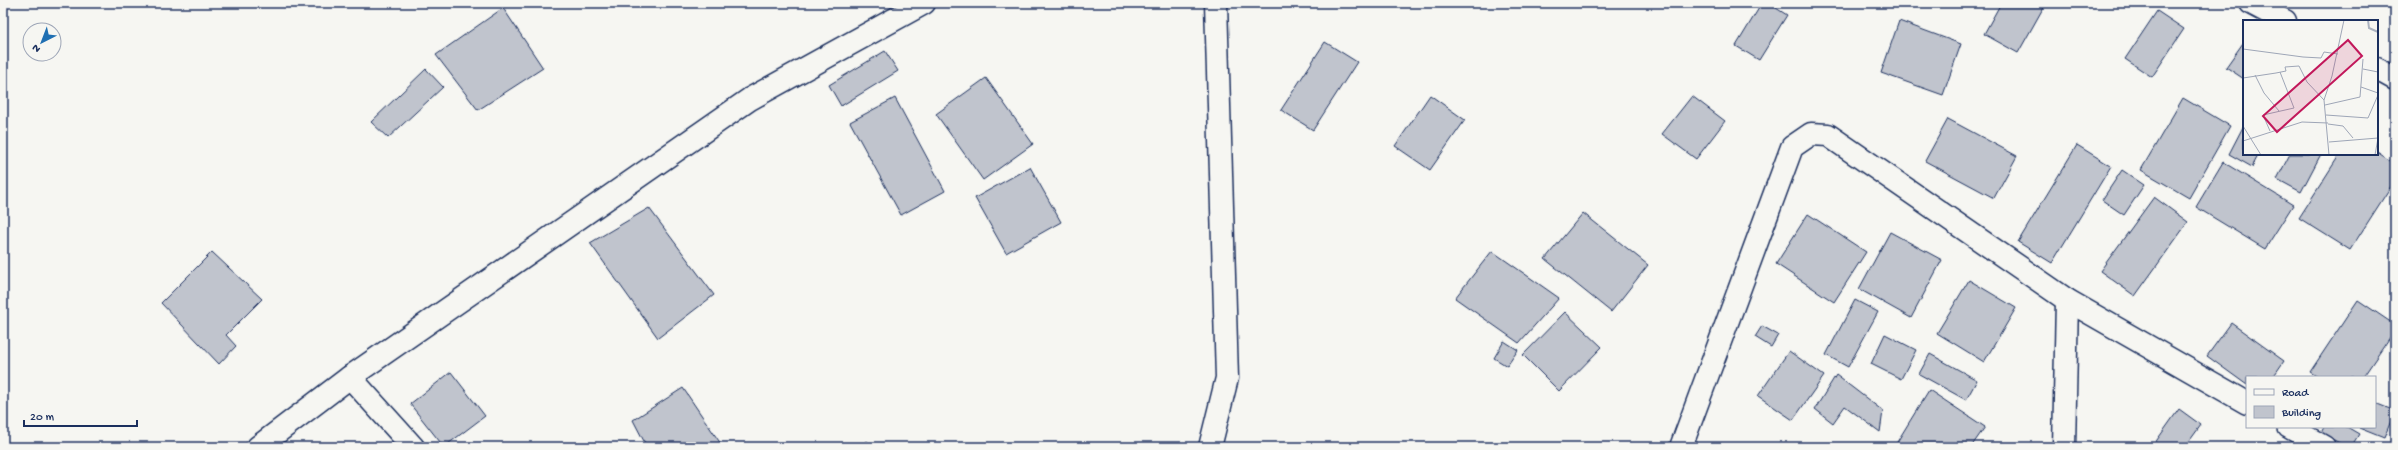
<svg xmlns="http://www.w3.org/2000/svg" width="2398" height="450" viewBox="0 0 2398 450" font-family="'Gochi Hand',sans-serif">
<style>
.building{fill:#c0c4cd;stroke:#1b2f5e}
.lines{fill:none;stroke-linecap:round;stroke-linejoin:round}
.minor-casing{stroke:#1b2f5e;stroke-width:25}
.minor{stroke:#f6f6f2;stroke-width:22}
.inset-river{fill:none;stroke:#abb2c0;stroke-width:2}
.inset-road{fill:none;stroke:#9ea6b7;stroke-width:1}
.view{fill:#c2185b;fill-opacity:0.15;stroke:#c2185b;stroke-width:2}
.inset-edge{fill:none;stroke:#1b2f5e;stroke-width:2}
</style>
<rect width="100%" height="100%" fill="#f6f6f2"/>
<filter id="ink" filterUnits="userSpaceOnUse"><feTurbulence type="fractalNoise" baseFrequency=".025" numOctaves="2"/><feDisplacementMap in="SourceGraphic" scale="8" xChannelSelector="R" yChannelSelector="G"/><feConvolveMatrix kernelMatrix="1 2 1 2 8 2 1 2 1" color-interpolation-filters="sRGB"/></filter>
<g filter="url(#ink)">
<!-- building -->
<g class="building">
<path d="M 1762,3 L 1768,3 L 1787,15 L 1759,60 L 1736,46 Z"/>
<path d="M 2001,3 L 2046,3 L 2018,53 L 1984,34 Z"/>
<path d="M 503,8 L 543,68 L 478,110 L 436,55 Z"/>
<path d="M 2157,11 L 2184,29 L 2152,77 L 2125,59 Z"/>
<path d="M 1899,21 L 1961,44 L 1943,95 L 1881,73 Z"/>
<path d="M 1325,42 L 1357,62 L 1313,130 L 1281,110 Z"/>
<path d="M 2243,43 L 2244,44 L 2244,79 L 2226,67 Z"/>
<path d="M 885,51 L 898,71 L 841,106 L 829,85 Z"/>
<path d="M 426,69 L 443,87 L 388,138 L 371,122 Z"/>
<path d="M 986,78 L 1033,144 L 983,180 L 936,114 Z"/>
<path d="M 1430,95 L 1465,120 L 1430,170 L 1395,146 Z"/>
<path d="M 1692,96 L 1725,121 L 1696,159 L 1662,134 Z"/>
<path d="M 895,98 L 945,191 L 901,215 L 850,122 Z"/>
<path d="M 2183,98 L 2230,126 L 2189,198 L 2141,170 Z"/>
<path d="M 1948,119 L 2017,156 L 1994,198 L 1925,161 Z"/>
<path d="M 2244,125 L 2244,154 L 2259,154 L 2252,167 L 2229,154 Z"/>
<path d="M 2077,145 L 2111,166 L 2052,263 L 2018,242 Z"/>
<path d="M 2377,152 L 2395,164 L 2395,180 L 2350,250 L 2299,218 L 2340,154 L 2377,154 Z"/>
<path d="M 2290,154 L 2321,154 L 2301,192 L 2277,179 Z"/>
<path d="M 2223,162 L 2293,205 L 2265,249 L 2196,207 Z"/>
<path d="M 1030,167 L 1061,222 L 1006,253 L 975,198 Z"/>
<path d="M 2122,170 L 2144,185 L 2124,215 L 2102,200 Z"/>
<path d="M 2154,197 L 2188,222 L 2135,296 L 2100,271 Z"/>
<path d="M 649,208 L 714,295 L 658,338 L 590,243 Z"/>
<path d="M 1583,213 L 1648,265 L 1611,312 L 1545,259 Z"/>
<path d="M 1808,214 L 1866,252 L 1834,302 L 1776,264 Z"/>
<path d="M 1890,232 L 1942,260 L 1911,318 L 1859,289 Z"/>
<path d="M 1492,251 L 1559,298 L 1519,343 L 1455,298 Z"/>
<path d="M 212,252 L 262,299 L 226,335 L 236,346 L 219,364 L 161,303 Z"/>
<path d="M 1969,280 L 2016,308 L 1984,362 L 1937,333 Z"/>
<path d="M 1855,300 L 1878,312 L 1848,367 L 1826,355 Z"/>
<path d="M 2358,300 L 2395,325 L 2395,330 L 2363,377 L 2318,377 L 2310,372 Z"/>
<path d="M 1565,312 L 1602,347 L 1559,391 L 1523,355 Z"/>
<path d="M 2231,323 L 2284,361 L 2273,377 L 2247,377 L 2247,385 L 2207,356 Z"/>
<path d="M 1762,326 L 1778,335 L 1771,347 L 1755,337 Z"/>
<path d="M 1885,334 L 1916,350 L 1901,379 L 1871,364 Z"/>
<path d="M 1504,341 L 1518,350 L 1507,366 L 1494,358 Z"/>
<path d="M 1789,351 L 1824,376 L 1793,420 L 1758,396 Z"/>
<path d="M 1930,354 L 1977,380 L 1966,400 L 1919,374 Z"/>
<path d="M 451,372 L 485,416 L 444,447 L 410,404 Z"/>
<path d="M 1836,375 L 1883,411 L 1880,432 L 1845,406 L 1833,423 L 1815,409 Z"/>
<path d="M 683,388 L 723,447 L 647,447 L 633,420 Z"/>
<path d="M 1929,390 L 1985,427 L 1971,447 L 1894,447 Z"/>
<path d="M 2375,403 L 2395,411 L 2384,438 L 2359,428 L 2375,427 Z"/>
<path d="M 2179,409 L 2201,425 L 2185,447 L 2152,447 Z"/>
<path d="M 2324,427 L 2347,427 L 2359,434 L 2351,447 L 2347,447 L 2321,433 Z"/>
<path d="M 867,441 L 873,447 L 861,447 Z"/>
</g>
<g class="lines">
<!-- minor casing -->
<g class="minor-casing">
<g id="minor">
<path d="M 2251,3 L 2285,21"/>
<path d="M 2377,69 L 2395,79"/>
<path d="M 350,377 L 413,447"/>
<path d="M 2289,427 L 2324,447"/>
<path d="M 258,447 L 350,377 L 750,99 L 924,3"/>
<path d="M 1210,447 L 1227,378 L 1216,3"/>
<path d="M 1681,447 L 1792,147 L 1811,134 L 1828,135 L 2067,300 L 2247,403"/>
<path d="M 2064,447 L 2067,300"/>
</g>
</g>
<!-- minor -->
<use href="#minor" class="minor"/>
</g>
</g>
<!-- overview -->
<g transform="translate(2243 20)">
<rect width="135" height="135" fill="#f6f6f2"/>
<path class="inset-river" d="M 125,0 L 126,8 L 135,12"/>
<path class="inset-road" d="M 0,29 L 60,37 L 78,38 L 81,32 L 95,34M 120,49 L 135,52M 12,55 L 21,73 L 36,91M 0,58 L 33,53 L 43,51 L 42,47 L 56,46 L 64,62 L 81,80M 118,67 L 135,73M 82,85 L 117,77 L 120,39M 83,95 L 125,98 L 135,75M 85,104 L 100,106 L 110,118M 0,106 L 18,135M 27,111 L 20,95 L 51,88 L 37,52M 0,121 L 59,102 L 85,103M 86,122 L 135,118M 86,135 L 81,80 L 89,56 L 101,0M 132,135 L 135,118"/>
<path class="view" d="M 105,20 L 119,36 L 34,112 L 20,96 Z"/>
<rect width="135" height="135" class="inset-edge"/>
</g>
<!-- margin -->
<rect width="2398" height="450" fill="none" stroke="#f6f6f2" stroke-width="16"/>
<rect x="8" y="8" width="2382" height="434" fill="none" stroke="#1b2f5e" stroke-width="1.5" filter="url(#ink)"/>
<!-- legend -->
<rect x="2246" y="376" width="130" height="52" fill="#f6f6f2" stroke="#9ea6b7"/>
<rect x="2254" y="389" width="20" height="6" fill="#f6f6f2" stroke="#9ea6b7"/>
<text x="2282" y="396" font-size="12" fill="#1b2f5e">Road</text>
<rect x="2254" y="406" width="20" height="12" fill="#c0c4cd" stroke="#9ea6b7"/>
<text x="2282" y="416" font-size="12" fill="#1b2f5e">Building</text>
<!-- north arrow -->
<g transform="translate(42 42) rotate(222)"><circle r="19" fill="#f6f6f2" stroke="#9ea6b7"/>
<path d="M0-3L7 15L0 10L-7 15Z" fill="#1f6fb2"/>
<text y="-6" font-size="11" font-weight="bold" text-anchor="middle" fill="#1b2f5e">N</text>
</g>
<!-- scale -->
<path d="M24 420v6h113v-6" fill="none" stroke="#1b2f5e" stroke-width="2"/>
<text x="30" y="420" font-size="12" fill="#1b2f5e" stroke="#f6f6f2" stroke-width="3" paint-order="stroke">20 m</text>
</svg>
